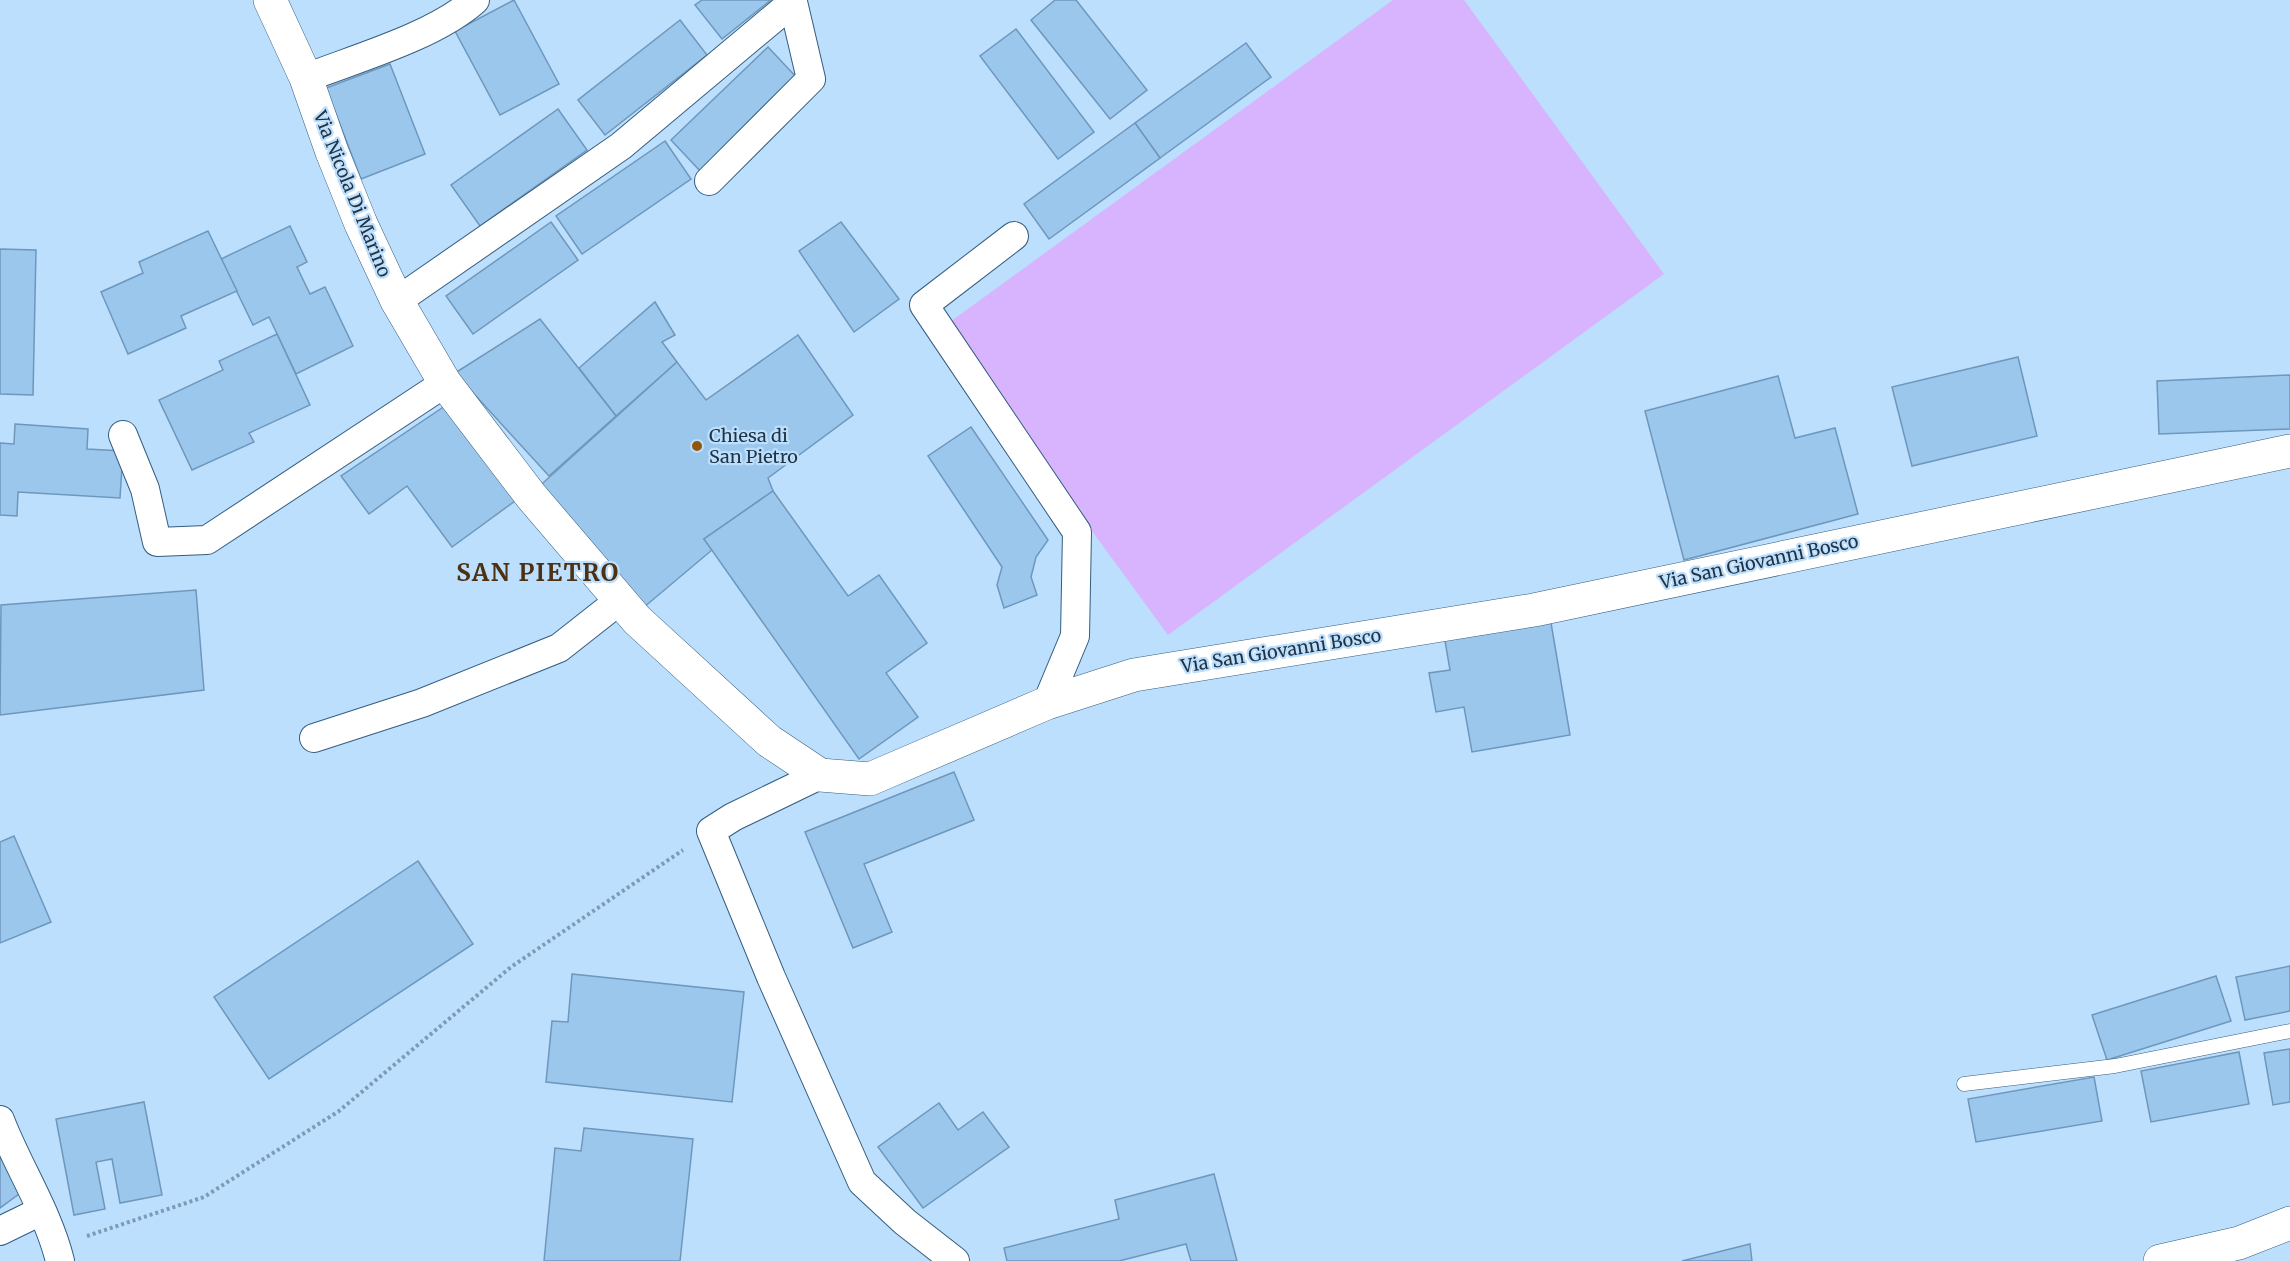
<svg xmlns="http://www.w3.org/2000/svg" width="2290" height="1261" viewBox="0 0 2290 1261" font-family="Merriweather,serif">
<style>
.green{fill:#d7b4fd}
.building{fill:#9cc7ed;stroke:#6e97bc;stroke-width:1.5}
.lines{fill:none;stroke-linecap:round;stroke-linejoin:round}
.service-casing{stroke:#355d7f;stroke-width:15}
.minor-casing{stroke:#355d7f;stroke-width:30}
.tertiary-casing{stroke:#355d7f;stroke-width:34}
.path{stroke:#7f9bb4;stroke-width:4;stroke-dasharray:3 3;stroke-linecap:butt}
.service{stroke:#fff;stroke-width:14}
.minor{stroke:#fff;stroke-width:28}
.tertiary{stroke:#fff;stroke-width:33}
.poi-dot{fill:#8f570e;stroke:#bcdffe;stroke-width:2}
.labels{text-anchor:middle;stroke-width:4.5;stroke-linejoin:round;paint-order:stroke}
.street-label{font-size:18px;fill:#213342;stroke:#bcdffe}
.poi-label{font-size:18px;fill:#213342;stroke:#bcdffe;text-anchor:start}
.district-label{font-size:24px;font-weight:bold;letter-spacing:1.5px;fill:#4d3112;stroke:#bcdffe}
</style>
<rect width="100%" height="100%" fill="#bcdffe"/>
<!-- green -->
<path class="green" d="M 1393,0 L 1464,0 L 1664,274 L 1168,635 L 943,327 Z"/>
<!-- building -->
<g class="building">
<path d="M 514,0 L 559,84 L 500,115 L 455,31 Z"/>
<path d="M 702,0 L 771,0 L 722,39 L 695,5 Z"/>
<path d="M 1055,0 L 1076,0 L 1147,90 L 1110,119 L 1031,20 Z"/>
<path d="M 680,20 L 707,55 L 605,135 L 578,100 Z"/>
<path d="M 1016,29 L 1094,132 L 1058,159 L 980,56 Z"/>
<path d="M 1246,43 L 1271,77 L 1160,158 L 1135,123 Z"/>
<path d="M 768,47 L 798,79 L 701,172 L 671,140 Z"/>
<path d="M 390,64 L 425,154 L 361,179 L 326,88 Z"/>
<path d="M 558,109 L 587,150 L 480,226 L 451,185 Z"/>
<path d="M 1135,123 L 1160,158 L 1049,239 L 1024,204 Z"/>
<path d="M 665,141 L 691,179 L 582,254 L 556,216 Z"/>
<path d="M 551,222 L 578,260 L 473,334 L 446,296 Z"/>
<path d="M 841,222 L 899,299 L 854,332 L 799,251 Z"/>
<path d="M 290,226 L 307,262 L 297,267 L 310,294 L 325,287 L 353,346 L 296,374 L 269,317 L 253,325 L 221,259 Z"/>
<path d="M 208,231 L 237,291 L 181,316 L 186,328 L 128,354 L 101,292 L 143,273 L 139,262 Z"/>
<path d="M 0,249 L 36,250 L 33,395 L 0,394 Z"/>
<path d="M 655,302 L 675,335 L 662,342 L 677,362 L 616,416 L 579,368 Z"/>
<path d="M 540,319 L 616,416 L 549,476 L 455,373 Z"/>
<path d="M 277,334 L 310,405 L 249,433 L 254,442 L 192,470 L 159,400 L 223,370 L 219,361 Z"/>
<path d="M 798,335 L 853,415 L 768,478 L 773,491 L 704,539 L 712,550 L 637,613 L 534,491 L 677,362 L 706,400 Z"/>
<path d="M 2018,357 L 2037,436 L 1912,466 L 1892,387 Z"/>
<path d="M 2290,375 L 2290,429 L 2159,434 L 2157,381 Z"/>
<path d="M 1778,376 L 1795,438 L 1835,428 L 1858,514 L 1684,560 L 1645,411 Z"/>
<path d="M 445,406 L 515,501 L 452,547 L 407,486 L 369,514 L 341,476 Z"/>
<path d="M 15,424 L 88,429 L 87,449 L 123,451 L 120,498 L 18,492 L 17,516 L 0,515 L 0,443 L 14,444 Z"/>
<path d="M 971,427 L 1048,540 L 1036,557 L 1031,577 L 1037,595 L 1004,608 L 997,585 L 1002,567 L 928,456 Z"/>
<path d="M 773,491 L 848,596 L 879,575 L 927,643 L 886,673 L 918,717 L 859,759 L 704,539 Z"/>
<path d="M 196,590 L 204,690 L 0,715 L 1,605 Z"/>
<path d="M 1550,617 L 1570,735 L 1472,752 L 1464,707 L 1436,712 L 1429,673 L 1450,670 L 1444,635 Z"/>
<path d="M 954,772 L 974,820 L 864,864 L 892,932 L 853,948 L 805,832 Z"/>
<path d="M 14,836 L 51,922 L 0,943 L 0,842 Z"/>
<path d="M 418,861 L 473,944 L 269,1079 L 214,997 Z"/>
<path d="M 2290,966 L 2290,1011 L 2245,1020 L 2236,977 Z"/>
<path d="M 572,974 L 744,992 L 732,1102 L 546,1082 L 552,1021 L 568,1022 Z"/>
<path d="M 2216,976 L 2231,1021 L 2107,1060 L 2092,1015 Z"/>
<path d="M 2290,1049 L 2290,1102 L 2273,1105 L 2264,1053 Z"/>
<path d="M 2239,1052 L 2249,1104 L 2151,1122 L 2141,1071 Z"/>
<path d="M 2094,1077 L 2102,1121 L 1976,1142 L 1968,1099 Z"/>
<path d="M 144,1102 L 162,1195 L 120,1203 L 112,1159 L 96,1162 L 105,1209 L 74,1215 L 56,1119 Z"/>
<path d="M 939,1103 L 958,1130 L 983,1112 L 1009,1147 L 923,1208 L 878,1147 Z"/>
<path d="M 584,1128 L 693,1139 L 680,1261 L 544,1261 L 555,1148 L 581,1151 Z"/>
<path d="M 0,1148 L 19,1194 L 0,1208 Z"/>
<path d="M 1214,1174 L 1237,1261 L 1191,1261 L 1186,1244 L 1119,1261 L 1007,1261 L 1004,1248 L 1119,1219 L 1115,1200 Z"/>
<path d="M 1750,1244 L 1752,1261 L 1682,1261 Z"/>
</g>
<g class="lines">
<!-- service casing -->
<g class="service-casing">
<path id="service" d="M 1964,1084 L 2115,1066 L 2290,1031"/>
</g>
<!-- minor casing -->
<g class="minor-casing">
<g id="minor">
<path d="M 306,78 C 357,58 435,36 475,0"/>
<path d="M 1014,236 L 924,305 L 1077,532 L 1075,636 L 1047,703"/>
<path d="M 397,301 L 621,146 L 793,2 L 811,79 L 709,181"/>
<path d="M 123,435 L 145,489 L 157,542 L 207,540 L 445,383"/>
<path d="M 314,738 L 422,703 L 559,648 L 620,600"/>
<path d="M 820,775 L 733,817 L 711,831 L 771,977 L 862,1182 L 905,1222 L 955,1261"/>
<path d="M 0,1120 C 18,1167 48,1212 60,1261"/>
<path d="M 0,1231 L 41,1211"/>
</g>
</g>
<!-- tertiary casing -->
<g class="tertiary-casing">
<g id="tertiary">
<path d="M 270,0 L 306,78 L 332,152 L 361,224 L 397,301 L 445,383 L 531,496 L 637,620 L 769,741 L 820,775 L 870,779 L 1047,703 L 1134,675 L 1534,610 L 2290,451"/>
<path d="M 2160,1261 L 2239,1243 L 2290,1223"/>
</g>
</g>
<!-- path -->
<path class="path" d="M 87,1236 L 204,1197 L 339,1111 L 511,967 L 683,850"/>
<!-- service -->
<use href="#service" class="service"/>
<!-- minor -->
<use href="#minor" class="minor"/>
<!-- tertiary -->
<use href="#tertiary" class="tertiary"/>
</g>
<!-- markers -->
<circle class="poi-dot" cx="697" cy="446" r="6"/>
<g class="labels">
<!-- street labels -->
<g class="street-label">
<text transform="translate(352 194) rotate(68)" y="6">Via Nicola Di Marino</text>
<text transform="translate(1759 562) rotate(-12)" y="6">Via San Giovanni Bosco</text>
<text transform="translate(1281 651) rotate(-9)" y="6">Via San Giovanni Bosco</text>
</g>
<!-- poi labels -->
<g class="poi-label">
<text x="709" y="442">Chiesa di<tspan x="709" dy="21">San Pietro</tspan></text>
</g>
<!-- district labels -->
<g class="district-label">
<text x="538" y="581">SAN PIETRO</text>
</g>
</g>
</svg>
